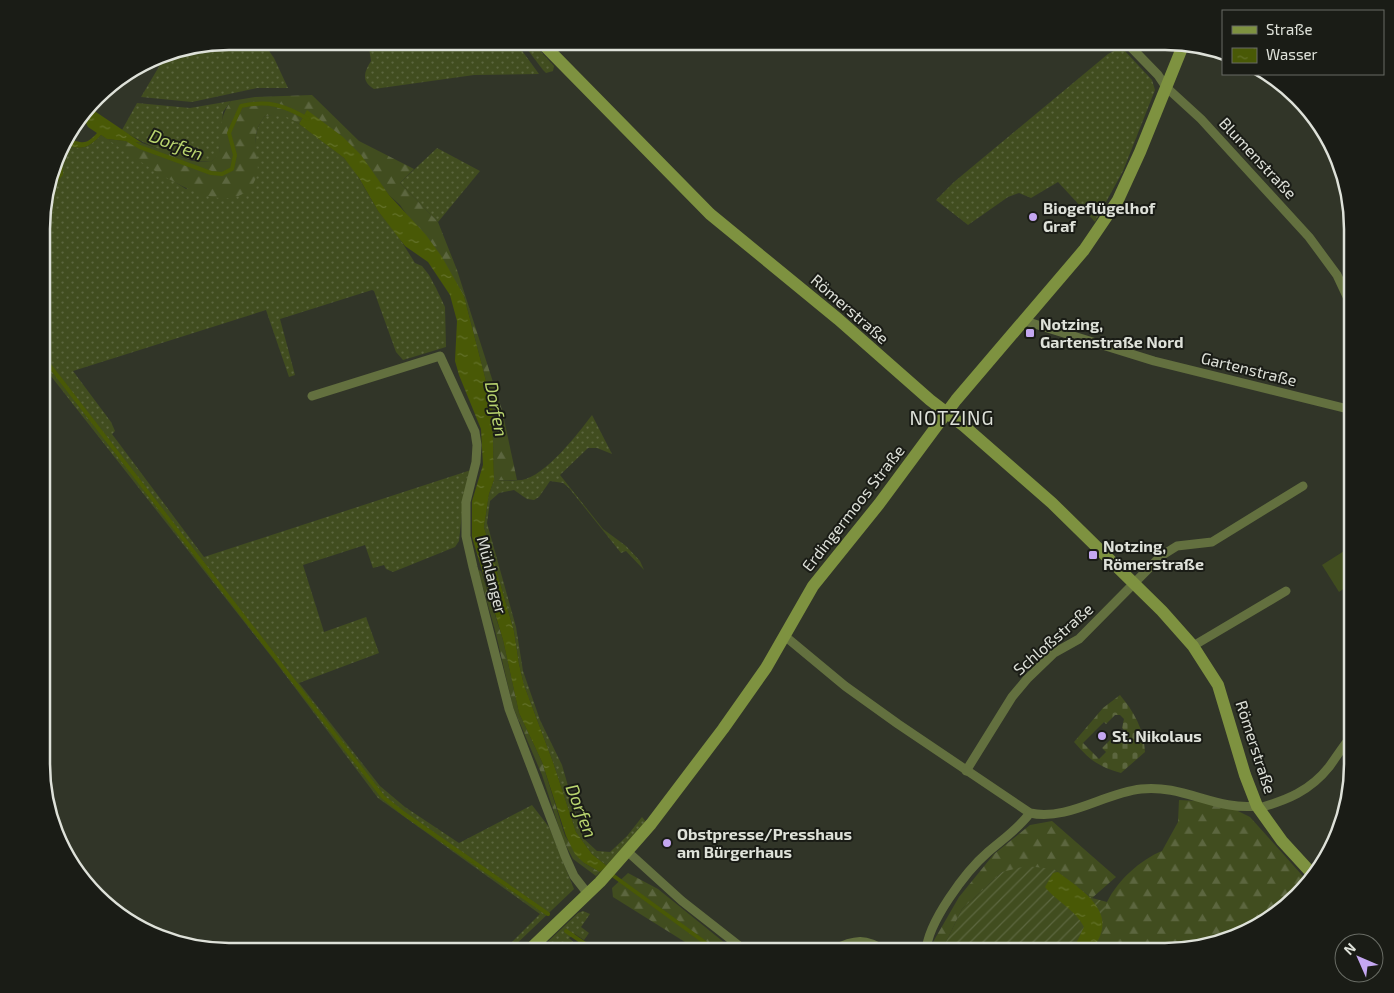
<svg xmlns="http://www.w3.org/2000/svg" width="1394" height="993" viewBox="0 0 1394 993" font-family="'Exo 2',sans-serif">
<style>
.grass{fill:url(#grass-dots)}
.forest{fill:url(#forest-firs)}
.cemetery{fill:url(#cemetery-stones);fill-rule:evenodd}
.park{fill:#414d1f}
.garden{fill:url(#garden-furrows)}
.water{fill:url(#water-ripples)}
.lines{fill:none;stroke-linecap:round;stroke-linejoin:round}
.stream{stroke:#495906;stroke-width:4}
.street{stroke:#63703f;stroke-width:9}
.secondary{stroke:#7e9240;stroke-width:12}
.poi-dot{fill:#c4a7f1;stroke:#1a1c16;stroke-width:2}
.labels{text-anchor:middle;stroke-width:4;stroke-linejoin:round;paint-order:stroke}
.street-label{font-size:16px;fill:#dee1d9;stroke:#1a1c16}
.poi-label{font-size:16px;font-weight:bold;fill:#dee1d9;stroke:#1a1c16;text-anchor:start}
.water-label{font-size:18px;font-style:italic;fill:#bad56f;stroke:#1a1c16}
.quarter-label{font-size:19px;letter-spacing:1px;fill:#dee1d9;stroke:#1a1c16}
.rim{fill:none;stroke:#dee1d9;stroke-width:2.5}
</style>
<defs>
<pattern id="grass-dots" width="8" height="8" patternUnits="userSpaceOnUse" patternTransform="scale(1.25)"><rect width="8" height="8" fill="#414d1f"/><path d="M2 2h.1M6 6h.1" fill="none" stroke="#5c663f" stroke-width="1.8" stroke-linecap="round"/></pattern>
<pattern id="forest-firs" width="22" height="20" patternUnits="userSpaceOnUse" patternTransform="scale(1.25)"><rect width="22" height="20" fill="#414d1f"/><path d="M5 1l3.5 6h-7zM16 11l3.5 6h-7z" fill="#5c663f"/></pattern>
<pattern id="cemetery-stones" width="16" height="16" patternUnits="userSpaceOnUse" patternTransform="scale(1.25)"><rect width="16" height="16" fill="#414d1f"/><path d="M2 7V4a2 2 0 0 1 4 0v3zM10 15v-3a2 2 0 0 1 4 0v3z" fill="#5c663f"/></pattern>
<pattern id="garden-furrows" width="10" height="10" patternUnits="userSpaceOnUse" patternTransform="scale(1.25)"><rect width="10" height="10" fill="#414d1f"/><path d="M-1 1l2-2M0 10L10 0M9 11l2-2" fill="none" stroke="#5c663f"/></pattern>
<pattern id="water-ripples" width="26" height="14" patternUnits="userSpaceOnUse" patternTransform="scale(1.25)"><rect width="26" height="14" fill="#495906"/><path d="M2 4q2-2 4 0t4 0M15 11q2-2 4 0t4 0" fill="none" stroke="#63712a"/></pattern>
</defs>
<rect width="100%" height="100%" fill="#313528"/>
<!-- grass -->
<g class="grass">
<path d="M 229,41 L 262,41 L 274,58 L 288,88 L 257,88 L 192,102 L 141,97 L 167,53 Z"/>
<path d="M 368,41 L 515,41 L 539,74 L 474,75 L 374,89 C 361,81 364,72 371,61 Z"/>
<path d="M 521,41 L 531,41 L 554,66 L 553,71 L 546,73 L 543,70 Z"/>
<path d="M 1119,48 L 1123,49 L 1152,80 L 1155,90 L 1123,171 L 1095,222 L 1058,182 L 1031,198 L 1019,193 L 1008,197 L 968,225 L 936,200 L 954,182 L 1108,54 Z"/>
<path d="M 231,101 L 223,112 L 219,155 L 211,162 C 180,160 149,147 122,130 L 137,103 L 190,108 Z"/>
<path d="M 279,114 L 288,116 L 322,141 L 344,158 L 354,170 L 378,211 L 398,236 L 415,263 L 422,266 L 429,275 L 436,288 L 445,307 L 446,347 L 403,360 L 396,352 L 374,291 L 372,290 L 280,319 L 295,375 L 289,377 L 266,310 L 73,371 L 111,422 L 115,431 L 112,434 L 204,557 L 471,470 L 463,505 L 459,541 L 455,547 L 393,572 L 386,569 L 384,565 L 373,568 L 365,545 L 303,565 L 324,632 L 366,617 L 379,653 L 299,683 L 380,786 L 405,807 L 459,843 L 532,805 L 549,827 L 574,889 L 509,951 L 503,951 L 540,914 L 378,798 L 274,660 L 43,366 L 43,204 L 62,144 C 81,150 87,150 101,135 L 186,189 L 255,151 C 255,137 256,127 265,116 Z"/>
<path d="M 437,148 L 480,171 L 438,222 L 400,183 Z"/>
<path d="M 592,415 L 612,454 L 597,448 L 588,448 L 560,475 L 603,529 L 626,546 L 640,561 L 644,570 L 626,551 L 621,553 L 569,488 L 563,483 L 550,481 L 539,497 L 534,500 L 527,499 L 514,490 L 499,493 L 490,501 L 487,523 L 516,627 L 523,671 L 540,720 L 562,765 L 583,838 L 597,851 L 610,852 L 627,836 L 642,817 L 647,823 L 607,866 L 592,854 L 576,832 L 553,762 L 524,685 L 519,664 L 514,631 L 484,527 L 489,494 L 494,480 C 503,480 513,481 522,480 C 545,476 578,434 592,415 Z"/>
<path d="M 583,911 L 590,914 L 581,927 L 589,933 L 584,940 L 575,934 L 569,938 L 585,952 L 538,951 L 578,913 Z"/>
</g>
<!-- forest -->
<g class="forest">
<path d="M 312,95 L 359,141 L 414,169 L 400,183 L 438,222 L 457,270 L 502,410 L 517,480 L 494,480 L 492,404 L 464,296 L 400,205 L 389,195 L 375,176 L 307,111 L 299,124 C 287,115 280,114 265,116 C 244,142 266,163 254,182 C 227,230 137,158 107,139 L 142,143 L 192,161 L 211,162 L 219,154 C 221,134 218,119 231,101 L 255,97 Z"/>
<path d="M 478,570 L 481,571 L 503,640 L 519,713 L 542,762 L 565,836 L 584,863 L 600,872 L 596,876 L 573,859 L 563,840 L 542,775 L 513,707 L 495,630 Z"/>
<path d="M 1179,800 L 1220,802 L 1250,817 L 1309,883 L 1249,932 L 1166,952 L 1090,952 C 1108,931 1097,923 1107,902 C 1118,880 1140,860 1162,851 L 1178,822 Z"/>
<path d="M 1052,821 L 1116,877 L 1092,898 L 1054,869 L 1002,872 L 962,909 L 946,942 L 949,952 L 935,952 L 933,942 L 959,897 L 994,854 L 1030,825 Z"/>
<path d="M 628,873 L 658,889 L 736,952 L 701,952 L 613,897 L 612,888 Z"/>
</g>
<!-- cemetery -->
<path class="cemetery" d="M 1120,695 C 1134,712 1144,729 1145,752 L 1121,773 C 1097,766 1090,760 1074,742 L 1103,708 ZM 1115,715 L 1120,715 L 1124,719 L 1122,728 L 1126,732 L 1120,738 L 1116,734 L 1102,748 L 1106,752 L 1099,759 L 1083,743 L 1104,722 L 1106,724 Z"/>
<!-- park -->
<path class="park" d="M 1352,546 L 1352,583 L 1339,592 L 1322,565 Z"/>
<!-- garden -->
<path class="garden" d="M 1026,866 L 1054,869 L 1092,898 L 1107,902 C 1101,922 1105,935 1090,952 L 949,952 L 946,942 L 962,909 L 1002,872 Z"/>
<!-- water -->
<g class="water">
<path d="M 90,108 L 142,143 L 107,139 L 101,135 C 87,150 81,150 62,144 L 65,140 C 81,139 83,149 97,133 L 88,127 L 83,117 Z"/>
<path d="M 307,110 L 343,137 L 361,155 L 389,195 L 426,235 L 442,257 L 464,296 L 492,404 L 494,480 L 489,494 L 484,527 L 514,631 L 519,664 L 524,685 L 553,762 L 576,832 L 592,854 L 607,866 L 600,872 L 584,863 L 575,854 L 566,836 L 542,762 L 519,713 L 503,640 L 472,537 L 472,501 L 483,465 L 481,429 L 459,375 L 455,361 L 457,321 L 450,295 L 428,262 L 405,246 L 378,211 L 359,178 L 344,158 L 299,124 Z"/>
<path d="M 1058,872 C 1086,893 1122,915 1090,952 L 1072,952 L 1084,927 C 1075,909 1057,902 1045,887 L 1053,873 Z"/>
</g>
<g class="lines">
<!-- stream -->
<g class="stream">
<path d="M 128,140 L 140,147 L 211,173 L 222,174 L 232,169 L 235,155 L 229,133 L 241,106 C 268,100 284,105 308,119"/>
<path d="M 47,192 L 61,174 L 61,159"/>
<path d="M 43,357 L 383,797 L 403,813 L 548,914"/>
<path d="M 611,874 L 718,952"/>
<path d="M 566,931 L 597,952"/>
</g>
<!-- street -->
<g class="street">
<path d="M 1126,42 L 1158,75 L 1166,87 L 1201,119 L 1309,237 L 1337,275 L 1352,307"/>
<path d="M 1025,321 L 1154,361 L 1352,410"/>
<path d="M 312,396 L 440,356 L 475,432 L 477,445 L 476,462 L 466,502 L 466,536 L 473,567 L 509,709 L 565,856 L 574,876 L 588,894"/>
<path d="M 786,637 L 845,686 L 898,724 L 1030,813 C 1068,821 1104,793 1141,789 C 1182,784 1217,811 1257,806"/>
<path d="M 1193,646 L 1286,591"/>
<path d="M 966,771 L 1012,697 L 1027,679 L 1054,653 L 1079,639 L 1161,556 L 1177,546 L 1212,542 L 1303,486"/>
<path d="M 1259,808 C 1287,800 1310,791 1329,767 C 1337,756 1344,745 1352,735"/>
<path d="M 628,852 L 682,901 L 747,952"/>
<path d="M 827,952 C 854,941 862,935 887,952"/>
<path d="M 926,952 C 927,923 966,871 988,852 C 1003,839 1018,829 1030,813"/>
</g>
<!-- secondary -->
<g class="secondary">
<path d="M 540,41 L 710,214 L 838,319 L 930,400 L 964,426 L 1052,503 L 1162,611 L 1193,646 L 1218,685 L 1245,775 L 1257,806 L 1282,841 L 1315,877"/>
<path d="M 528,951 L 600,882 L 651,824 L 723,729 L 766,668 L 813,586 L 879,504 L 956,400 L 1084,250 L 1118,200 L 1140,152 L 1184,43"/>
</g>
</g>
<!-- markers -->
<g class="poi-dot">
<circle cx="1033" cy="217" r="5"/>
<rect x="1025" y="328" width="10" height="10" rx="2.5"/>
<rect x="1088" y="550" width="10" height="10" rx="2.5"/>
<circle cx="1102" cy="736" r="5"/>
<circle cx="667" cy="843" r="5"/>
</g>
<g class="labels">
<!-- street labels -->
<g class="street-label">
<text transform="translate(1258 158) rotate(47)" y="6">Blumenstraße</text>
<text transform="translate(850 309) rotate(41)" y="6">Römerstraße</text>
<text transform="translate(1249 369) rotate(14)" y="6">Gartenstraße</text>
<text transform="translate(853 508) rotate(-52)" y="6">Erdingermoos Straße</text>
<text transform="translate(492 575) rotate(76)" y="6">Mühlanger</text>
<text transform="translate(1053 639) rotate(-41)" y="6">Schloßstraße</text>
<text transform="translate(1256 747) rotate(72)" y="6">Römerstraße</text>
</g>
<!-- poi labels -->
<g class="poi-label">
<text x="1043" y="214">Biogeflügelhof<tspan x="1043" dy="18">Graf</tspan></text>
<text x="1040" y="330">Notzing,<tspan x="1040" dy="18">Gartenstraße Nord</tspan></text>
<text x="1103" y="552">Notzing,<tspan x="1103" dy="18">Römerstraße</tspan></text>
<text x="1112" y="742">St. Nikolaus</text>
<text x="677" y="840">Obstpresse/Presshaus<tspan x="677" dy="18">am Bürgerhaus</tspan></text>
</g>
<!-- water labels -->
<g class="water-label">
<text transform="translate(176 145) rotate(21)" y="6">Dorfen</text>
<text transform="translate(496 409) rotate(79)" y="6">Dorfen</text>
<text transform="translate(581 811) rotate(69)" y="6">Dorfen</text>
</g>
<!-- quarter labels -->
<g class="quarter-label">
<text x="952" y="425">NOTZING</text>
</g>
</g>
<!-- crop -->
<path d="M0 0H1394V993H0ZM229 50H1165A179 179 0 0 1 1344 229V764A179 179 0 0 1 1165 943H229A179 179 0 0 1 50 764V229A179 179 0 0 1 229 50Z" fill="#1a1c16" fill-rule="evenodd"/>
<path class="rim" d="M229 50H1165A179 179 0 0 1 1344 229V764A179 179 0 0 1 1165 943H229A179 179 0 0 1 50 764V229A179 179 0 0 1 229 50Z"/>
<!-- legend -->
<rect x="1222" y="10" width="162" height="65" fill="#1a1c16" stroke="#686b64"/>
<rect x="1232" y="26" width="25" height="8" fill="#7e9240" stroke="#686b64"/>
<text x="1266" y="35" font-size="15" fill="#dee1d9">Straße</text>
<rect x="1232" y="48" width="25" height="15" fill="url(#water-ripples)" stroke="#686b64"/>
<text x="1266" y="60" font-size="15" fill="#dee1d9">Wasser</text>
<!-- north arrow -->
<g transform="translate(1359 958) rotate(315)"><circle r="24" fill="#1a1c16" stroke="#686b64"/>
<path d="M0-4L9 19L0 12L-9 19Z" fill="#c4a7f1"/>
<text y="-8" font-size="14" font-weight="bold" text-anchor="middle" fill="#dee1d9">N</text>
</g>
</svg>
